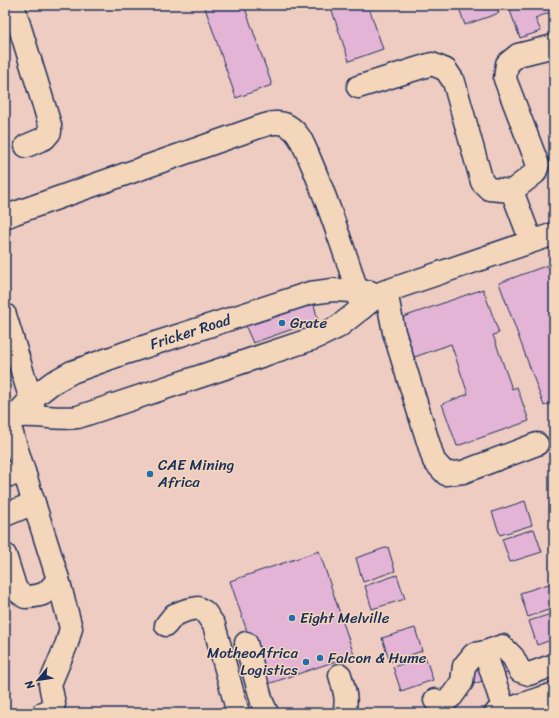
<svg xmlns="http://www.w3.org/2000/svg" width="559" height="718" viewBox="0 0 559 718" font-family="Sriracha,sans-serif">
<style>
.building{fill:#e3b4d5;stroke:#1b2f5e}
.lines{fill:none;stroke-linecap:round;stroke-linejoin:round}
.minor-casing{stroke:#1b2f5e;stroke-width:25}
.minor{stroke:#f4d7ba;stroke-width:22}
.poi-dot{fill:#1f6fb2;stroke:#f4d7ba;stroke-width:1.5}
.labels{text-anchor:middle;stroke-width:3;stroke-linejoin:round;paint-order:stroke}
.poi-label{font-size:15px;fill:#1b2f5e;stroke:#f4d7ba;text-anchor:start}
.street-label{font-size:15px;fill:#1b2f5e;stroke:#f4d7ba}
</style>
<rect width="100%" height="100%" fill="#efccc2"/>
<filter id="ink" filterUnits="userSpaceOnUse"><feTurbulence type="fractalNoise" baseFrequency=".025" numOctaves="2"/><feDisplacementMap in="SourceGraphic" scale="8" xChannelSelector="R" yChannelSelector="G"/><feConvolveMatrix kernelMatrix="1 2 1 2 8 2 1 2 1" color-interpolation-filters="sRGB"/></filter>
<g filter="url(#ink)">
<!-- building -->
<g class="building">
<path d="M 204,5 L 244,5 L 272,85 L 236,98 Z"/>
<path d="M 330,5 L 368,5 L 383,49 L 349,61 Z"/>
<path d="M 458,5 L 496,5 L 499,13 L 465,25 Z"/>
<path d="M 508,5 L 554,5 L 554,11 L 535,18 L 541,31 L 520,38 Z"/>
<path d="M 548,265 L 554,283 L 554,402 L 544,406 L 499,283 Z"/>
<path d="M 483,289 L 499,333 L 493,335 L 512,389 L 517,387 L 529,421 L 457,446 L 442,404 L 468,394 L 451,344 L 409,359 L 395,320 Z"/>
<path d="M 313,301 L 318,320 L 253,343 L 245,325 Z"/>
<path d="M 525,501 L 532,525 L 500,535 L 492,512 Z"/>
<path d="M 534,529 L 542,552 L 510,562 L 502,539 Z"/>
<path d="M 388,547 L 395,571 L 363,582 L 356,558 Z"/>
<path d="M 319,551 L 354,655 L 265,685 L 230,581 Z"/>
<path d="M 397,575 L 405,599 L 372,609 L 365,586 Z"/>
<path d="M 552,583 L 554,588 L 554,608 L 528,617 L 520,593 Z"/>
<path d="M 554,613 L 554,639 L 537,645 L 529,621 Z"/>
<path d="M 415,628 L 422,651 L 390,662 L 382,638 Z"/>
<path d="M 425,656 L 433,680 L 401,691 L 393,667 Z"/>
<path d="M 505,657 L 510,672 L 499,676 L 494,661 Z"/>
<path d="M 481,665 L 485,680 L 474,684 L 469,669 Z"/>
</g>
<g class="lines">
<!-- minor casing -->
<g class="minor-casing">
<g id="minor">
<path d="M 13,5 L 50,125 L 50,132 L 45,138 L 26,146"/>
<path d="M 358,87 L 432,64 L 446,70 L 454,82 L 482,182 L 489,189 L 512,191 L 531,241"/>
<path d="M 512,191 L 535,173 L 538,165 L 505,79 L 507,64 L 518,55 L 554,46"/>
<path d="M 5,217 L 15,213 L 256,128 C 268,124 281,119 291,128 C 301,135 306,151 311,162 C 323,190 333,219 343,248 C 350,268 357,288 361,309"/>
<path d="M 386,291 L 394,332 L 434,461 L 446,474 L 463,472 L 537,444"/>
<path d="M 5,315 L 35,413"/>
<path id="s1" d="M 16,415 L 30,400 L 52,383 L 72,372 L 125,353 L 310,293 L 333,290 L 370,292"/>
<path d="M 5,419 C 29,411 54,421 78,417 L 315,338 L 338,327 L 381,293 L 554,234"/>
<path d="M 5,473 L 13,475 L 24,472"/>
<path d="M 5,515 L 34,503"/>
<path d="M 5,555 L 16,590 L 25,597 C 44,596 47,594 58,579 L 7,418"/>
<path d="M 166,625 L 174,615 L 187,610 L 198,608 L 205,612 L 214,625 L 238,713"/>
<path d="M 246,643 L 262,702 L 267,713"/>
<path d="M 340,675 C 344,689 348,699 344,713"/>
<path d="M 435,700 L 442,704 L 452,696 L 462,682 L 464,666 L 474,654 L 485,652"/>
<path d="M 504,710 L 485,652 L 502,646 L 513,657 L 520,671 L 529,674 L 554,665"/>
<path d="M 43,713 L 52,710 L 54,704 L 50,684 L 67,643 L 71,628 L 58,579"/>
<path d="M 496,713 L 554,694"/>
</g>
</g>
<!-- minor -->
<use href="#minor" class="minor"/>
</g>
</g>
<!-- markers -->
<g class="poi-dot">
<circle cx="282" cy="323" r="4"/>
<circle cx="150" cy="474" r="4"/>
<circle cx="292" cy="618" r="4"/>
<circle cx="320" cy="658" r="4"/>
<circle cx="306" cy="662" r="4"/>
</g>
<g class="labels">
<!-- poi labels -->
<g class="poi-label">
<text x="290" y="328">Grate</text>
<text x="158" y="470">CAE Mining<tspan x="158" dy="17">Africa</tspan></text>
<text x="300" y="623">Eight Melville</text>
<text x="298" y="658" text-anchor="end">MotheoAfrica<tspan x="298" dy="17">Logistics</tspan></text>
<text x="328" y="663">Falcon &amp; Hume</text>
</g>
<!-- street labels -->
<g class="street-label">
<text dy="5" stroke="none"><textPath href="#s1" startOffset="196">Fricker Road</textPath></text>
</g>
</g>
<!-- margin -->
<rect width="559" height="718" fill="none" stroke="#f4d7ba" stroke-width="20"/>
<rect x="10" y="10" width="539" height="698" fill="none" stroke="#1b2f5e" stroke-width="1.5" filter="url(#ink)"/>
<!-- north arrow -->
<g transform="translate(38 680) rotate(240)" stroke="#f4d7ba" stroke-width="3" paint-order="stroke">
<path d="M0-3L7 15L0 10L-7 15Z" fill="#1b2f5e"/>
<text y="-6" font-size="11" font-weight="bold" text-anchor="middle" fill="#1b2f5e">N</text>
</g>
</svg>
